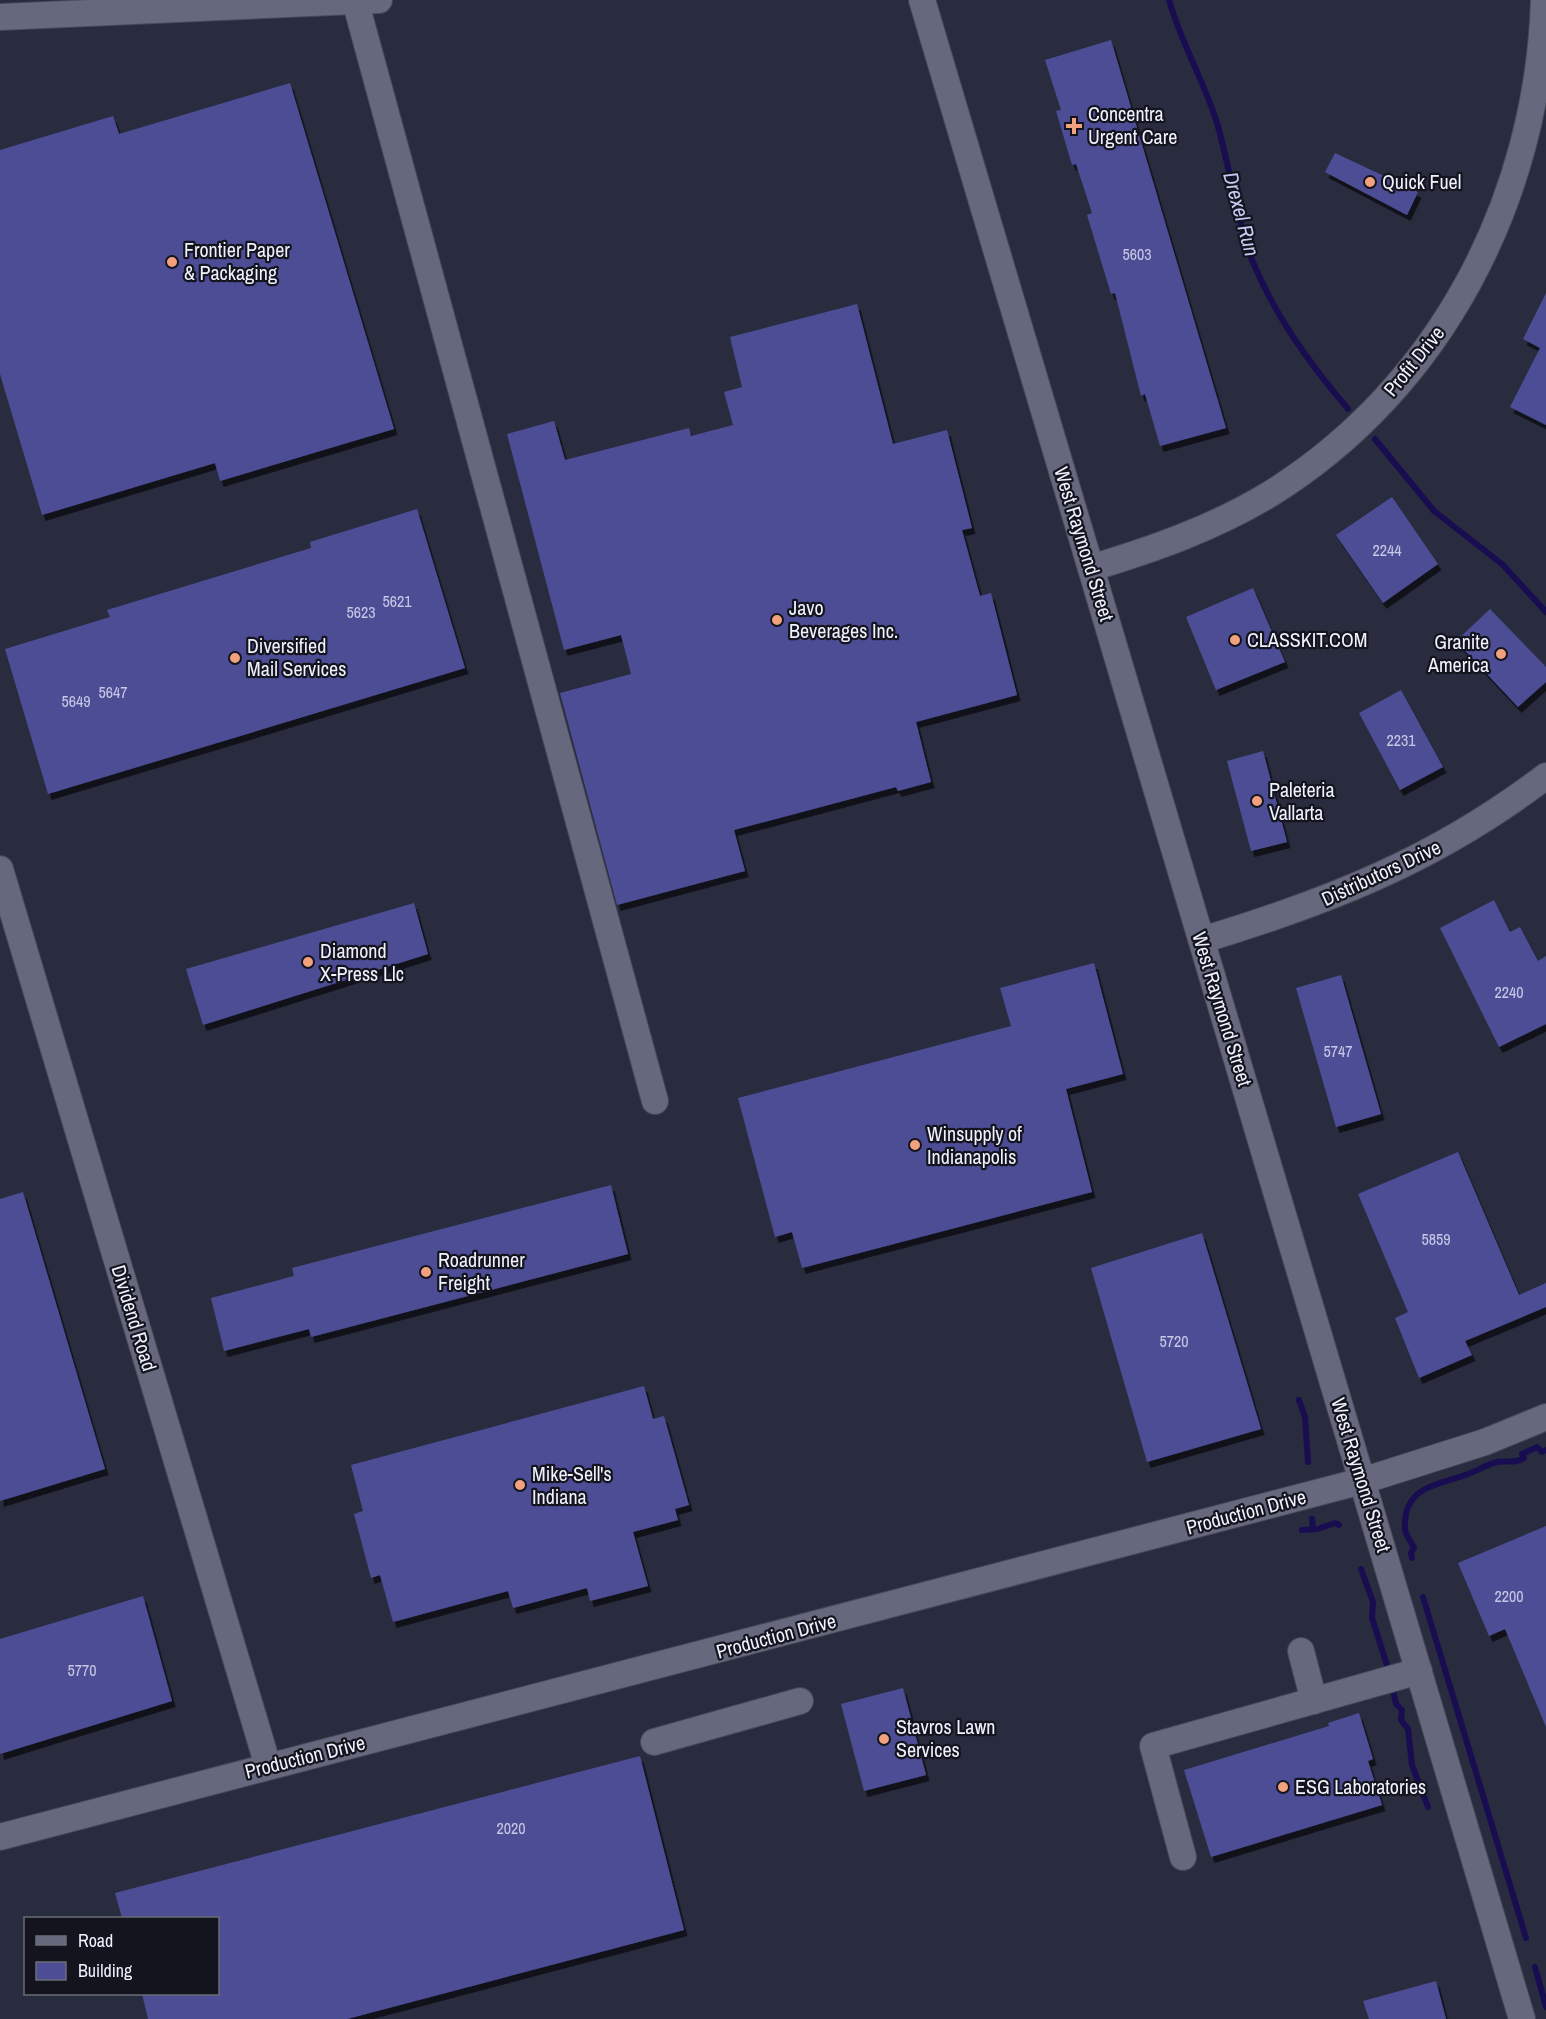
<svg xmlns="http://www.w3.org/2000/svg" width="1546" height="2019" viewBox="0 0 1546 2019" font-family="'Archivo Narrow',sans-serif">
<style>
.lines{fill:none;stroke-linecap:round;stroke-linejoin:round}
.stream{stroke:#180d51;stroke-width:6}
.building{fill:#4d4e96;filter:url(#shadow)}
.minor-casing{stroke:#474858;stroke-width:28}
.minor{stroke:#66687e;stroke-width:26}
.poi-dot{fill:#f2a17e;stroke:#13141d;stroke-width:2}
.labels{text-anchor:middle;stroke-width:4.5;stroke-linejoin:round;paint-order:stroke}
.number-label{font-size:16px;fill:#c6c8e4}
.poi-label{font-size:20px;fill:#eff1fe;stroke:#13141d;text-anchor:start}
.street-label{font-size:20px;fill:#eff1fe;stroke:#13141d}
.water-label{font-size:21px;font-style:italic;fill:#c5caf3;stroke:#13141d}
</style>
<defs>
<filter id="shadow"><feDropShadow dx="3.5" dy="6" stdDeviation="0" flood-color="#0009"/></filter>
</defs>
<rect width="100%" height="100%" fill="#292b3e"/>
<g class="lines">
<!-- stream -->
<g class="stream">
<path d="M 1169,0 C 1181,43 1204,81 1217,123 C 1230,167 1236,218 1252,260 C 1275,316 1309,363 1348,409"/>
<path d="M 1375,439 L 1434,511 L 1502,564 L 1546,612"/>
<path d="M 1299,1400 L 1305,1417 L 1308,1462"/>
<path d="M 1312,1519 L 1313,1528"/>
<path d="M 1302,1530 L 1318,1529 L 1335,1523 L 1339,1525"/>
<path d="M 1412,1558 L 1411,1553 L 1414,1547 C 1405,1533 1403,1531 1406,1514 C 1412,1484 1446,1483 1468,1474 C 1477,1471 1487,1464 1497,1462 C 1508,1460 1515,1464 1524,1458 L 1522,1454 L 1537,1447 L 1542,1452 L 1546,1450"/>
<path d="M 1361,1569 L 1373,1602 L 1372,1618 L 1387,1665"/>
<path d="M 1423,1597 L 1526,1938"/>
<path d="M 1393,1690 L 1396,1704 L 1402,1710 L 1401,1720 L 1408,1729 L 1412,1765 L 1428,1807"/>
<path d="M 1535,1967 L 1546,2007"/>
</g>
</g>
<!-- building -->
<g class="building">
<path d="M 1111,40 L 1226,428 L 1160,446 L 1145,394 L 1141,396 L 1115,293 L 1111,294 L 1087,215 L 1092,213 L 1076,164 L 1072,165 L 1056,111 L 1061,110 L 1045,60 Z"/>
<path d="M 290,83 L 394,429 L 220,481 L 215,463 L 42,515 L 0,374 L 0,150 L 113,116 L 119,134 Z"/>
<path d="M 1335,153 L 1418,192 L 1407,215 L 1325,172 Z"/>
<path d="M 1546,293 L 1546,425 L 1510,407 L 1540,348 L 1523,339 Z"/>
<path d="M 857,304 L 893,444 L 947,430 L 972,528 L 962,530 L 980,596 L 991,593 L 1017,695 L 916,722 L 931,782 L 898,791 L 896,787 L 734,830 L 745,871 L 617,905 L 560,693 L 631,674 L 621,635 L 564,650 L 507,434 L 554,421 L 565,460 L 689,428 L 691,436 L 733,425 L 724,392 L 742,387 L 730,337 Z"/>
<path d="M 1392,497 L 1438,564 L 1383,603 L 1336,535 Z"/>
<path d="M 417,509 L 465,668 L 48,794 L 5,649 L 110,617 L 107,610 L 311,548 L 310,542 Z"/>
<path d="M 1253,588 L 1285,662 L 1216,690 L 1186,617 Z"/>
<path d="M 1490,609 L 1546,667 L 1546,682 L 1518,707 L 1456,641 Z"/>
<path d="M 1401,690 L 1443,767 L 1400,790 L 1359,713 Z"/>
<path d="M 1263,751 L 1287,842 L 1251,851 L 1227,761 Z"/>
<path d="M 1494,900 L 1510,932 L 1520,927 L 1538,961 L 1546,956 L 1546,1024 L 1499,1047 L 1440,928 Z"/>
<path d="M 414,903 L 428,954 L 203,1025 L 186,969 Z"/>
<path d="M 1094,963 L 1123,1074 L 1066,1089 L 1092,1192 L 802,1268 L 792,1232 L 775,1237 L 738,1098 L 1011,1026 L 1000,988 Z"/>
<path d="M 1341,975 L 1381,1114 L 1336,1127 L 1296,988 Z"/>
<path d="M 1458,1152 L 1519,1295 L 1546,1283 L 1546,1307 L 1465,1341 L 1472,1355 L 1419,1378 L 1395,1318 L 1408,1312 L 1358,1194 Z"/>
<path d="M 611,1185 L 628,1254 L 311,1337 L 309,1329 L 224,1351 L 211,1298 L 294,1276 L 292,1268 Z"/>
<path d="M 23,1192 L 105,1469 L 0,1501 L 0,1199 Z"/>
<path d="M 1202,1233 L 1261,1429 L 1147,1462 L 1091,1268 Z"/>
<path d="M 644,1386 L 653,1419 L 664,1416 L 689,1505 L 675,1509 L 678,1520 L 633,1532 L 648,1586 L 590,1601 L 587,1588 L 513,1608 L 508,1591 L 393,1622 L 380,1575 L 371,1578 L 354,1514 L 363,1511 L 351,1465 Z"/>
<path d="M 1546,1526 L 1546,1727 L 1505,1629 L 1489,1636 L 1458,1563 Z"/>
<path d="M 143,1596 L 172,1701 L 0,1754 L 0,1639 Z"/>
<path d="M 903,1688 L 926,1775 L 864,1791 L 841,1704 Z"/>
<path d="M 1359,1713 L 1373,1759 L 1368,1761 L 1382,1805 L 1211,1857 L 1184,1770 L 1329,1726 L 1328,1723 Z"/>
<path d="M 640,1756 L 684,1930 L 347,2019 L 148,2019 L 142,1994 L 218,1994 L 218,1918 L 122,1918 L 115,1893 Z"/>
<path d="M 1436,1981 L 1446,2019 L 1369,2019 L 1363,2001 Z"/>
</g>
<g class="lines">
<!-- minor casing -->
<g class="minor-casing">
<g id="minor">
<path d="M 355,0 L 655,1101"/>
<path d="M 922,0 L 1522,2019"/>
<path d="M 0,17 L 379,0"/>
<path d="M 1091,568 C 1154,549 1214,528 1270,494 C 1441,388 1538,198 1544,0"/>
<path d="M 0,869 L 268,1766"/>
<path d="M 1202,940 C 1331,901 1437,859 1546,776"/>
<path d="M 1301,1651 L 1314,1701"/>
<path d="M 654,1742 L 800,1701"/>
<path d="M 0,1837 L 1362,1481 L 1485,1442 L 1546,1417"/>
<path d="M 1183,1857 L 1153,1746 L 1419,1671"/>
</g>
</g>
<!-- minor -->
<use href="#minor" class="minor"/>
</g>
<!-- markers -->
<g class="poi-dot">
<path d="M1071 117h6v6h6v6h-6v6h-6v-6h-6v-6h6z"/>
<circle cx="1370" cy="182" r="6"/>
<circle cx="172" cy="262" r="6"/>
<circle cx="777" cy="620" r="6"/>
<circle cx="1235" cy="640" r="6"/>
<circle cx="1501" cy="654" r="6"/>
<circle cx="235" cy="658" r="6"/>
<circle cx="1257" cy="801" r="6"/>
<circle cx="308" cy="962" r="6"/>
<circle cx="915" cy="1145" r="6"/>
<circle cx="426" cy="1272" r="6"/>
<circle cx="520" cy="1485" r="6"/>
<circle cx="884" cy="1739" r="6"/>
<circle cx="1283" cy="1787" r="6"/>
</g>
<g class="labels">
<!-- number labels -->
<g class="number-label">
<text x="1137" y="260">5603</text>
<text x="1387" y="556">2244</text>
<text x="397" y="607">5621</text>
<text x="361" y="618">5623</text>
<text x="113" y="698">5647</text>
<text x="76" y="707">5649</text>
<text x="1401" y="746">2231</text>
<text x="1509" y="998">2240</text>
<text x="1338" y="1057">5747</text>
<text x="1436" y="1245">5859</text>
<text x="1174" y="1347">5720</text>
<text x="1509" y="1602">2200</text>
<text x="82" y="1676">5770</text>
<text x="511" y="1834">2020</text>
</g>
<!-- poi labels -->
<g class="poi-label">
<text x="1088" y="121">Concentra<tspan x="1088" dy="23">Urgent Care</tspan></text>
<text x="1382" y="189">Quick Fuel</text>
<text x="184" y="257">Frontier Paper<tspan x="184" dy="23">&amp; Packaging</tspan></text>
<text x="789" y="615">Javo<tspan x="789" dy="23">Beverages Inc.</tspan></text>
<text x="1247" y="647">CLASSKIT.COM</text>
<text x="1489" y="649" text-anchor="end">Granite<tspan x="1489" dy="23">America</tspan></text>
<text x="247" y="653">Diversified<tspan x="247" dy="23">Mail Services</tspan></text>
<text x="1269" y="797">Paleteria<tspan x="1269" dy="23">Vallarta</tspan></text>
<text x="320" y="958">Diamond<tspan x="320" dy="23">X-Press Llc</tspan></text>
<text x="927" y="1141">Winsupply of<tspan x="927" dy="23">Indianapolis</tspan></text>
<text x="438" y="1267">Roadrunner<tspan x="438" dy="23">Freight</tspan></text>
<text x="532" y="1481">Mike-Sell's<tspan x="532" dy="23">Indiana</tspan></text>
<text x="896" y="1734">Stavros Lawn<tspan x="896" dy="23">Services</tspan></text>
<text x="1295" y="1794">ESG Laboratories</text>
</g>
<!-- street labels -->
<g class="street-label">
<text transform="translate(1414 361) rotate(-51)" y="7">Profit Drive</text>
<text transform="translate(1084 544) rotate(73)" y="7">West Raymond Street</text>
<text transform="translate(1381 873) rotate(-25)" y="7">Distributors Drive</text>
<text transform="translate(1222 1009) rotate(73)" y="7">West Raymond Street</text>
<text transform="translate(134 1318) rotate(73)" y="7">Dividend Road</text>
<text transform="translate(1361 1475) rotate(73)" y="7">West Raymond Street</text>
<text transform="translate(1246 1512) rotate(-15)" y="7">Production Drive</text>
<text transform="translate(776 1636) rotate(-15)" y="7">Production Drive</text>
<text transform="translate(305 1757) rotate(-14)" y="7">Production Drive</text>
</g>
<!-- water labels -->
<g class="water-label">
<text transform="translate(1241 214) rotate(75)" y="7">Drexel Run</text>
</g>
</g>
<!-- legend -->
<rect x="24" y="1917" width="195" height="78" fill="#13141d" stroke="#6b6c77" stroke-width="1.5"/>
<rect x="36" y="1936" width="30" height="9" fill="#66687e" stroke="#6b6c77" stroke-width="1.5"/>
<text x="78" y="1947" font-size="18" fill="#eff1fe">Road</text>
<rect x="36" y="1962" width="30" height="18" fill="#4d4e96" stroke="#6b6c77" stroke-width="1.5"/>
<text x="78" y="1977" font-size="18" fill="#eff1fe">Building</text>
</svg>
